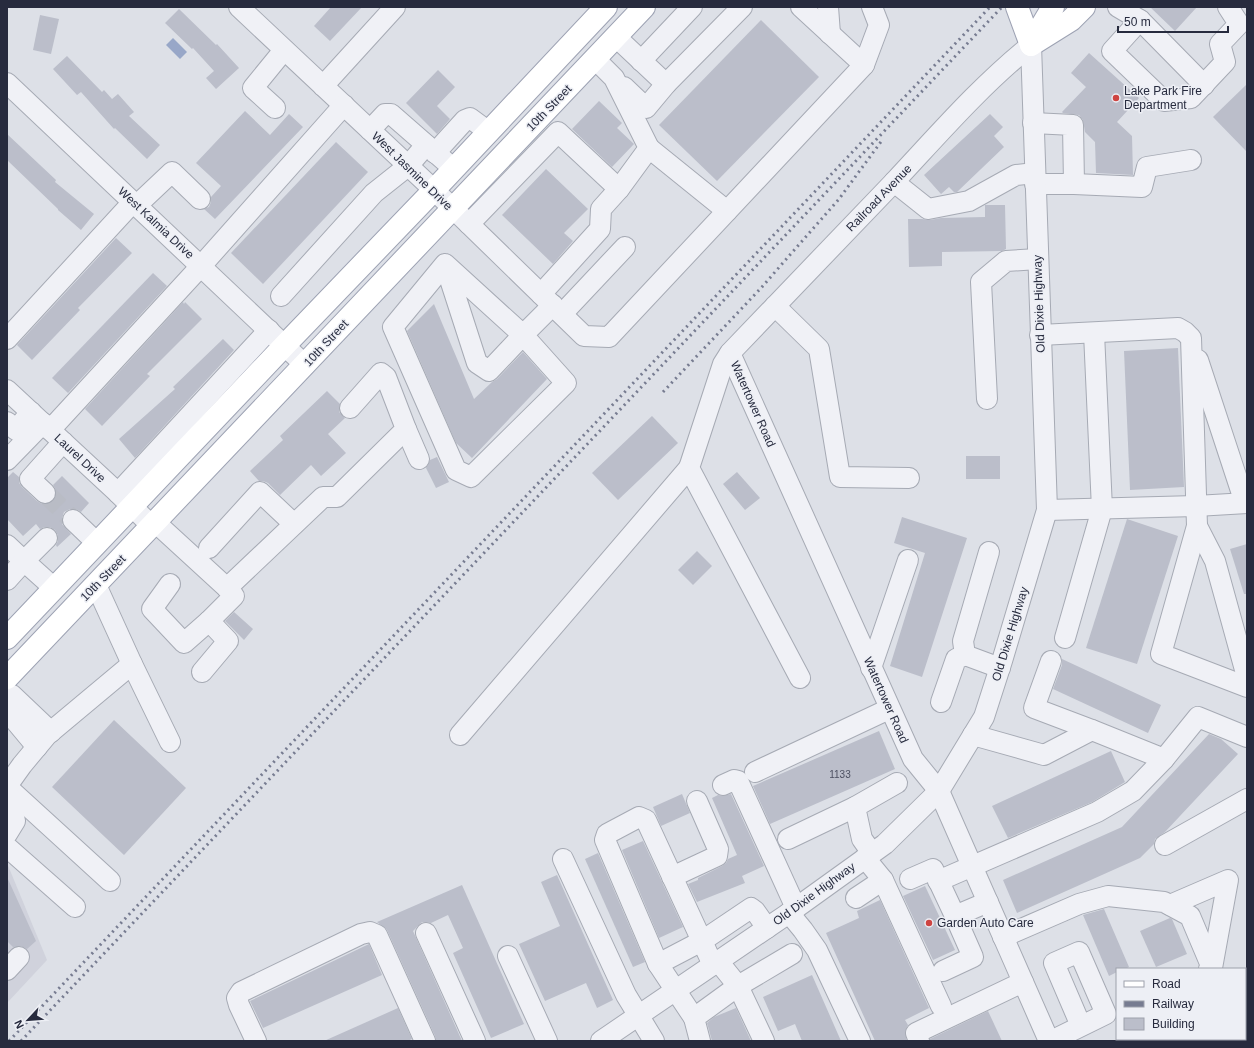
<svg xmlns="http://www.w3.org/2000/svg" width="1254" height="1048" viewBox="0 0 1254 1048" font-family="Helvetica,sans-serif">
<style>
.built{fill:#d0d2dc}
.water{fill:#98a7c8}
.building{fill:#bbbeca}
.lines{fill:none;stroke-linecap:round;stroke-linejoin:round}
.minor-tunnel{stroke:#b9bcc5;stroke-width:20;stroke-dasharray:20 10;stroke-linecap:butt}
.minor-casing{stroke:#a6aab4;stroke-width:22}
.major-casing{stroke:#9da2b3;stroke-width:24}
.minor{stroke:#f0f1f6;stroke-width:20}
.major{stroke:#fff;stroke-width:22}
.rail{stroke:#777c91;stroke-width:3;stroke-dasharray:2 4;stroke-linecap:butt}
.poi-dot{fill:#ce4441;stroke:#edeff5;stroke-width:1.5}
.labels{text-anchor:middle;stroke-width:3;stroke-linejoin:round;paint-order:stroke}
.number-label{font-size:10px;fill:#4c5061}
.poi-label{font-size:12px;fill:#272b3e;stroke:#edeff5;text-anchor:start}
.street-label{font-size:12px;fill:#272b3e;stroke:#edeff5}
</style>
<rect width="100%" height="100%" fill="#dde0e7"/>
<!-- built -->
<path class="built" d="M 7,863 L 47,960 L 7,1003 Z"/>
<!-- water -->
<path class="water" d="M 173,38 L 187,52 L 180,59 L 166,45 Z"/>
<!-- building -->
<g class="building">
<path d="M 331,7 L 362,7 L 330,41 L 314,26 Z"/>
<path d="M 1150,7 L 1197,7 L 1175,31 Z"/>
<path d="M 179,9 L 216,45 L 217,44 L 239,68 L 216,89 L 206,78 L 214,71 L 193,48 L 192,49 L 165,23 Z"/>
<path d="M 40,15 L 59,19 L 51,54 L 33,50 Z"/>
<path d="M 761,20 L 819,77 L 717,181 L 659,125 Z"/>
<path d="M 1089,53 L 1139,98 L 1117,122 L 1132,136 L 1133,175 L 1096,173 L 1095,142 L 1085,132 L 1083,120 L 1079,115 L 1063,113 L 1062,112 L 1086,87 L 1071,73 Z"/>
<path d="M 67,56 L 102,92 L 104,90 L 112,99 L 118,94 L 134,112 L 129,116 L 160,145 L 147,159 L 115,128 L 114,129 L 81,92 L 77,95 L 53,69 Z"/>
<path d="M 438,70 L 455,87 L 437,106 L 450,119 L 437,134 L 406,103 Z"/>
<path d="M 1247,84 L 1247,152 L 1213,117 Z"/>
<path d="M 599,101 L 622,123 L 617,128 L 634,144 L 612,167 L 572,129 Z"/>
<path d="M 245,111 L 270,135 L 289,114 L 303,127 L 215,219 L 204,209 L 209,207 L 211,202 L 211,197 L 221,186 L 196,163 Z"/>
<path d="M 990,114 L 1003,127 L 994,136 L 1004,147 L 957,192 L 954,192 L 949,187 L 941,194 L 924,175 Z"/>
<path d="M 7,134 L 56,180 L 55,182 L 94,214 L 81,230 L 58,210 L 58,209 L 7,160 Z"/>
<path d="M 336,142 L 368,172 L 263,284 L 231,253 Z"/>
<path d="M 546,169 L 588,209 L 564,233 L 573,241 L 553,264 L 502,215 Z"/>
<path d="M 985,205 L 1005,205 L 1006,249 L 1002,251 L 942,252 L 942,266 L 909,267 L 908,219 L 922,219 L 930,220 L 941,218 L 985,217 Z"/>
<path d="M 116,238 L 132,253 L 78,308 L 80,310 L 32,360 L 17,345 Z"/>
<path d="M 153,273 L 167,286 L 68,393 L 52,378 Z"/>
<path d="M 183,302 L 184,304 L 185,302 L 202,319 L 147,374 L 150,376 L 102,426 L 85,409 Z"/>
<path d="M 434,304 L 474,399 L 492,382 L 497,379 L 523,352 L 547,379 L 472,458 L 456,443 L 407,331 Z"/>
<path d="M 223,339 L 234,350 L 135,458 L 119,439 L 175,389 L 173,387 Z"/>
<path d="M 1178,348 L 1184,487 L 1130,490 L 1124,351 Z"/>
<path d="M 327,391 L 340,404 L 339,412 L 345,418 L 328,434 L 346,453 L 321,476 L 311,465 L 280,495 L 268,483 L 263,481 L 259,481 L 250,471 L 283,440 L 280,436 Z"/>
<path d="M 652,416 L 678,443 L 618,500 L 592,473 Z"/>
<rect x="966" y="456" width="34" height="23"/>
<path d="M 437,457 L 449,482 L 436,488 L 426,468 L 430,460 Z"/>
<path d="M 13,472 L 19,477 L 19,483 L 22,487 L 37,501 L 42,504 L 49,504 L 54,501 L 56,496 L 56,490 L 53,485 L 62,476 L 89,503 L 81,512 L 76,509 L 70,509 L 64,512 L 62,518 L 62,524 L 71,534 L 57,547 L 56,545 L 58,541 L 58,535 L 55,530 L 50,527 L 44,527 L 40,529 L 36,524 L 23,536 L 7,519 L 7,478 Z"/>
<path d="M 737,472 L 760,498 L 745,510 L 723,484 Z"/>
<path d="M 902,517 L 967,538 L 922,677 L 890,666 L 925,553 L 894,543 Z"/>
<path d="M 1127,519 L 1178,536 L 1137,664 L 1086,648 Z"/>
<path d="M 1247,544 L 1247,594 L 1244,594 L 1230,549 Z"/>
<path d="M 697,551 L 712,566 L 693,585 L 678,570 Z"/>
<path d="M 234,612 L 253,629 L 244,640 L 225,621 Z"/>
<path d="M 1062,659 L 1161,705 L 1148,733 L 1053,689 L 1062,665 Z"/>
<path d="M 114,720 L 186,788 L 124,855 L 52,787 Z"/>
<path d="M 879,731 L 895,769 L 770,824 L 753,786 Z"/>
<path d="M 1209,734 L 1221,739 L 1238,754 L 1165,832 L 1155,839 L 1154,844 L 1140,858 L 1017,913 L 1003,880 L 1122,827 Z"/>
<path d="M 1111,751 L 1125,782 L 1092,802 L 1008,838 L 992,806 Z"/>
<path d="M 682,794 L 690,813 L 661,826 L 653,807 Z"/>
<path d="M 731,794 L 764,866 L 742,876 L 745,883 L 697,902 L 688,884 L 698,880 L 698,878 L 722,866 L 726,863 L 728,859 L 737,855 L 712,798 L 718,795 L 722,796 Z"/>
<path d="M 643,841 L 683,927 L 659,938 L 622,850 Z"/>
<path d="M 598,853 L 645,962 L 633,967 L 585,859 Z"/>
<path d="M 557,875 L 613,1000 L 597,1008 L 586,983 L 545,1001 L 519,944 L 560,926 L 541,882 Z"/>
<path d="M 7,877 L 36,941 L 27,949 L 21,946 L 13,947 L 7,941 Z"/>
<path d="M 462,885 L 524,1024 L 491,1038 L 453,953 L 463,948 L 448,915 L 431,923 L 427,922 L 422,922 L 413,931 L 462,1041 L 436,1041 L 435,1036 L 387,930 L 377,922 Z"/>
<path d="M 925,886 L 955,950 L 933,960 L 903,896 Z"/>
<path d="M 880,900 L 929,1008 L 905,1020 L 908,1025 L 905,1032 L 907,1041 L 875,1041 L 826,933 L 859,918 L 857,911 Z"/>
<path d="M 1104,909 L 1129,967 L 1125,969 L 1117,969 L 1117,972 L 1109,976 L 1083,915 Z"/>
<path d="M 1170,918 L 1172,919 L 1187,954 L 1156,967 L 1140,931 Z"/>
<path d="M 369,944 L 382,975 L 263,1028 L 250,1001 Z"/>
<path d="M 812,975 L 841,1041 L 802,1041 L 795,1024 L 778,1031 L 763,997 Z"/>
<path d="M 398,1008 L 412,1039 L 408,1041 L 324,1041 Z"/>
<path d="M 736,1008 L 751,1041 L 712,1041 L 707,1023 L 714,1017 Z"/>
<path d="M 988,1011 L 1002,1041 L 930,1041 L 930,1039 Z"/>
</g>
<g class="lines">
<!-- minor-tunnel -->
<path class="minor-tunnel" d="M 45,493 L 73,520"/>
<!-- minor casing -->
<g class="minor-casing">
<g id="minor">
<path d="M 239,7 L 434,190 L 584,336 L 609,337 L 864,65 L 801,7"/>
<path d="M 828,7 L 830,34"/>
<path d="M 1118,7 L 1140,20 L 1204,85"/>
<path d="M 1140,20 L 1112,51 L 1164,101 L 1191,98 L 1225,62 L 1220,44 L 1239,24 L 1228,7"/>
<path d="M 616,37 L 666,84"/>
<path d="M 641,61 L 692,7"/>
<path d="M 864,65 L 879,25 L 872,7"/>
<path d="M 7,83 L 305,365"/>
<path d="M 323,86 L 395,7"/>
<path d="M 624,87 L 646,108 L 666,84 L 742,7"/>
<path d="M 275,108 L 253,88 L 284,50"/>
<path d="M 1033,123 L 1073,125 L 1074,184"/>
<path d="M 370,130 L 385,114 L 391,114 L 454,169"/>
<path d="M 649,148 L 727,211"/>
<path d="M 435,153 L 465,120 L 470,118 L 489,132"/>
<path d="M 894,182 L 928,209 L 969,201 L 1016,175 L 1035,173"/>
<path d="M 1035,184 L 1074,184 L 1142,187 L 1147,167 L 1191,160"/>
<path d="M 137,205 L 172,172 L 200,199"/>
<path d="M 469,224 L 558,132 L 619,189"/>
<path d="M 445,264 L 477,363 L 489,371 L 523,335 L 566,383 L 471,477 L 456,470 L 393,327 L 445,264 L 523,335 L 553,305"/>
<path d="M 541,294 L 600,229 L 601,209 L 619,189 L 649,148 L 614,78 L 595,59"/>
<path d="M 281,296 L 374,193 L 408,166 L 426,145"/>
<path d="M 775,306 L 819,349 L 840,477 L 909,478"/>
<path d="M 562,314 L 625,247"/>
<path d="M 1040,335 L 1178,328 L 1185,332 L 1191,338 L 1197,526 L 1161,654 L 1247,687"/>
<path d="M 7,339 L 133,202"/>
<path d="M 730,353 L 913,759 L 939,791 L 1049,1041"/>
<path d="M 1198,360 L 1245,503"/>
<path d="M 7,390 L 118,493 L 152,526"/>
<path d="M 987,399 L 981,282 L 1006,261 L 1038,259"/>
<path d="M 7,422 L 16,430 L 31,412"/>
<path d="M 406,429 L 419,459"/>
<path d="M 50,430 L 201,266 L 344,105"/>
<path d="M 7,460 L 43,423"/>
<path d="M 45,493 L 30,479 L 63,442"/>
<path d="M 118,493 L 269,330"/>
<path d="M 1047,510 L 1196,506 L 1247,503"/>
<path d="M 73,520 L 97,543"/>
<path d="M 155,522 L 227,588 L 323,497 L 337,497 L 406,429 L 386,377 L 381,373 L 350,408"/>
<path d="M 1197,526 L 1215,561 L 1247,677"/>
<path d="M 7,545 L 24,561 L 47,538"/>
<path d="M 209,548 L 260,492 L 294,524"/>
<path d="M 989,552 L 963,641 L 965,655 L 1000,668"/>
<path d="M 7,580 L 24,561 L 54,588"/>
<path d="M 170,584 L 152,609 L 184,643 L 209,621 L 234,596 L 227,588"/>
<path d="M 96,585 L 132,664"/>
<path d="M 1065,638 L 1102,509 L 1094,333"/>
<path d="M 1051,661 L 1034,708 L 1092,730"/>
<path d="M 871,668 L 908,560"/>
<path d="M 202,672 L 228,641 L 209,621"/>
<path d="M 800,678 L 689,468 L 723,364 L 730,353 C 784,296 839,240 894,182 C 938,135 980,86 1031,45"/>
<path d="M 7,693 L 12,695 L 51,732"/>
<path d="M 941,702 L 956,659 L 965,655"/>
<path d="M 7,711 L 37,747"/>
<path d="M 460,735 L 689,468"/>
<path d="M 973,735 L 1044,755 L 1092,730 L 1164,759"/>
<path d="M 755,772 L 889,709"/>
<path d="M 723,785 L 734,780 L 738,781 L 796,908"/>
<path d="M 7,786 L 22,765 L 47,735 L 132,664 L 170,742"/>
<path d="M 7,787 L 110,881"/>
<path d="M 7,788 L 15,821 L 7,834"/>
<path d="M 788,839 L 855,807"/>
<path d="M 1165,845 L 1247,799"/>
<path d="M 7,847 L 75,907"/>
<path d="M 872,853 L 862,839 L 855,807 L 897,783"/>
<path d="M 865,858 L 883,880 L 941,1006"/>
<path d="M 563,859 L 626,995 L 654,1041"/>
<path d="M 672,877 L 717,856 L 718,849 L 697,801"/>
<path d="M 910,879 L 933,869 L 955,916"/>
<path d="M 938,881 L 1097,812 L 1133,791 L 1164,759 L 1198,717 L 1247,737"/>
<path d="M 856,898 L 883,880"/>
<path d="M 1170,905 L 1228,880 L 1212,968"/>
<path d="M 789,913 L 803,930 L 817,950 L 860,1041"/>
<path d="M 426,933 L 475,1041"/>
<path d="M 1003,937 L 1079,904 L 1108,896 L 1164,902 L 1190,916 L 1212,968 L 1209,969"/>
<path d="M 508,956 L 547,1041"/>
<path d="M 718,961 L 738,986 L 764,1041"/>
<path d="M 658,964 L 702,941 L 751,908 L 755,911 L 767,928"/>
<path d="M 7,970 L 19,957"/>
<path d="M 943,971 L 973,957 L 955,916 L 988,902"/>
<path d="M 694,1018 L 658,964 L 605,840 L 607,834 L 639,817 L 646,820 L 713,965"/>
<path d="M 256,1041 L 239,1005 L 237,998 L 241,992 L 361,934 L 370,932 L 377,935 L 425,1041"/>
<path d="M 601,1041 L 789,913 L 885,844 L 939,791 L 984,717 L 1002,661 L 1047,510 L 1031,45"/>
<path d="M 700,1041 L 694,1018 L 738,986 L 792,954"/>
<path d="M 919,1041 L 916,1033 L 1023,982"/>
<path d="M 1051,1041 L 1106,1014 L 1079,952 L 1054,963 L 1081,1026"/>
<path d="M 1228,1041 L 1232,1039"/>
</g>
</g>
<!-- major casing -->
<g class="major-casing">
<g id="major">
<path d="M 1017,7 L 1031,45"/>
<path d="M 1032,42 L 1053,7"/>
<path d="M 1031,45 L 1071,20 L 1084,7"/>
<path d="M 7,638 L 285,345 L 434,190 L 606,7"/>
<path d="M 7,678 L 644,7"/>
</g>
</g>
<!-- minor -->
<use href="#minor" class="minor"/>
<!-- major -->
<use href="#major" class="major"/>
<!-- rail -->
<g class="rail">
<path d="M 663,392 L 761,288 L 839,199 L 883,139"/>
<path d="M 9,1041 L 990,7"/>
<path d="M 21,1041 L 1002,7"/>
</g>
</g>
<!-- markers -->
<g class="poi-dot">
<circle cx="1116" cy="98" r="4"/>
<circle cx="929" cy="923" r="4"/>
</g>
<g class="labels">
<!-- number labels -->
<g class="number-label">
<text x="840" y="778">1133</text>
</g>
<!-- poi labels -->
<g class="poi-label">
<text x="1124" y="95">Lake Park Fire<tspan x="1124" dy="14">Department</tspan></text>
<text x="937" y="927">Garden Auto Care</text>
</g>
<!-- street labels -->
<g class="street-label">
<text transform="translate(549 108) rotate(-46)" y="4">10th Street</text>
<text transform="translate(412 171) rotate(44)" y="4">West Jasmine Drive</text>
<text transform="translate(879 198) rotate(-46)" y="4">Railroad Avenue</text>
<text transform="translate(156 223) rotate(43)" y="4">West Kalmia Drive</text>
<text transform="translate(1039 304) rotate(-92)" y="4">Old Dixie Highway</text>
<text transform="translate(326 343) rotate(-47)" y="4">10th Street</text>
<text transform="translate(753 404) rotate(66)" y="4">Watertower Road</text>
<text transform="translate(80 458) rotate(43)" y="4">Laurel Drive</text>
<text transform="translate(103 578) rotate(-46)" y="4">10th Street</text>
<text transform="translate(1010 634) rotate(-73)" y="4">Old Dixie Highway</text>
<text transform="translate(886 700) rotate(66)" y="4">Watertower Road</text>
<text transform="translate(814 894) rotate(-36)" y="4">Old Dixie Highway</text>
</g>
</g>
<!-- border -->
<rect width="1254" height="1048" fill="none" stroke="#272b3e" stroke-width="16"/>
<!-- legend -->
<rect x="1116" y="968" width="130" height="72" fill="#edeff5" stroke="#9ea1ac"/>
<rect x="1124" y="981" width="20" height="6" fill="#ffffff" stroke="#9ea1ac"/>
<text x="1152" y="988" font-size="12" fill="#272b3e">Road</text>
<rect x="1124" y="1001" width="20" height="6" fill="#777c91" stroke="#9ea1ac"/>
<text x="1152" y="1008" font-size="12" fill="#272b3e">Railway</text>
<rect x="1124" y="1018" width="20" height="12" fill="#bbbeca" stroke="#9ea1ac"/>
<text x="1152" y="1028" font-size="12" fill="#272b3e">Building</text>
<!-- north arrow -->
<g transform="translate(28 1020) rotate(244)" stroke="#edeff5" stroke-width="3" paint-order="stroke">
<path d="M0-3L7 15L0 10L-7 15Z" fill="#272b3e"/>
<text y="-6" font-size="11" font-weight="bold" text-anchor="middle" fill="#272b3e">N</text>
</g>
<!-- scale -->
<path d="M1118 26v6h110v-6" fill="none" stroke="#272b3e" stroke-width="2"/>
<text x="1124" y="26" font-size="12" fill="#272b3e" stroke="#edeff5" stroke-width="3" paint-order="stroke">50 m</text>
</svg>
